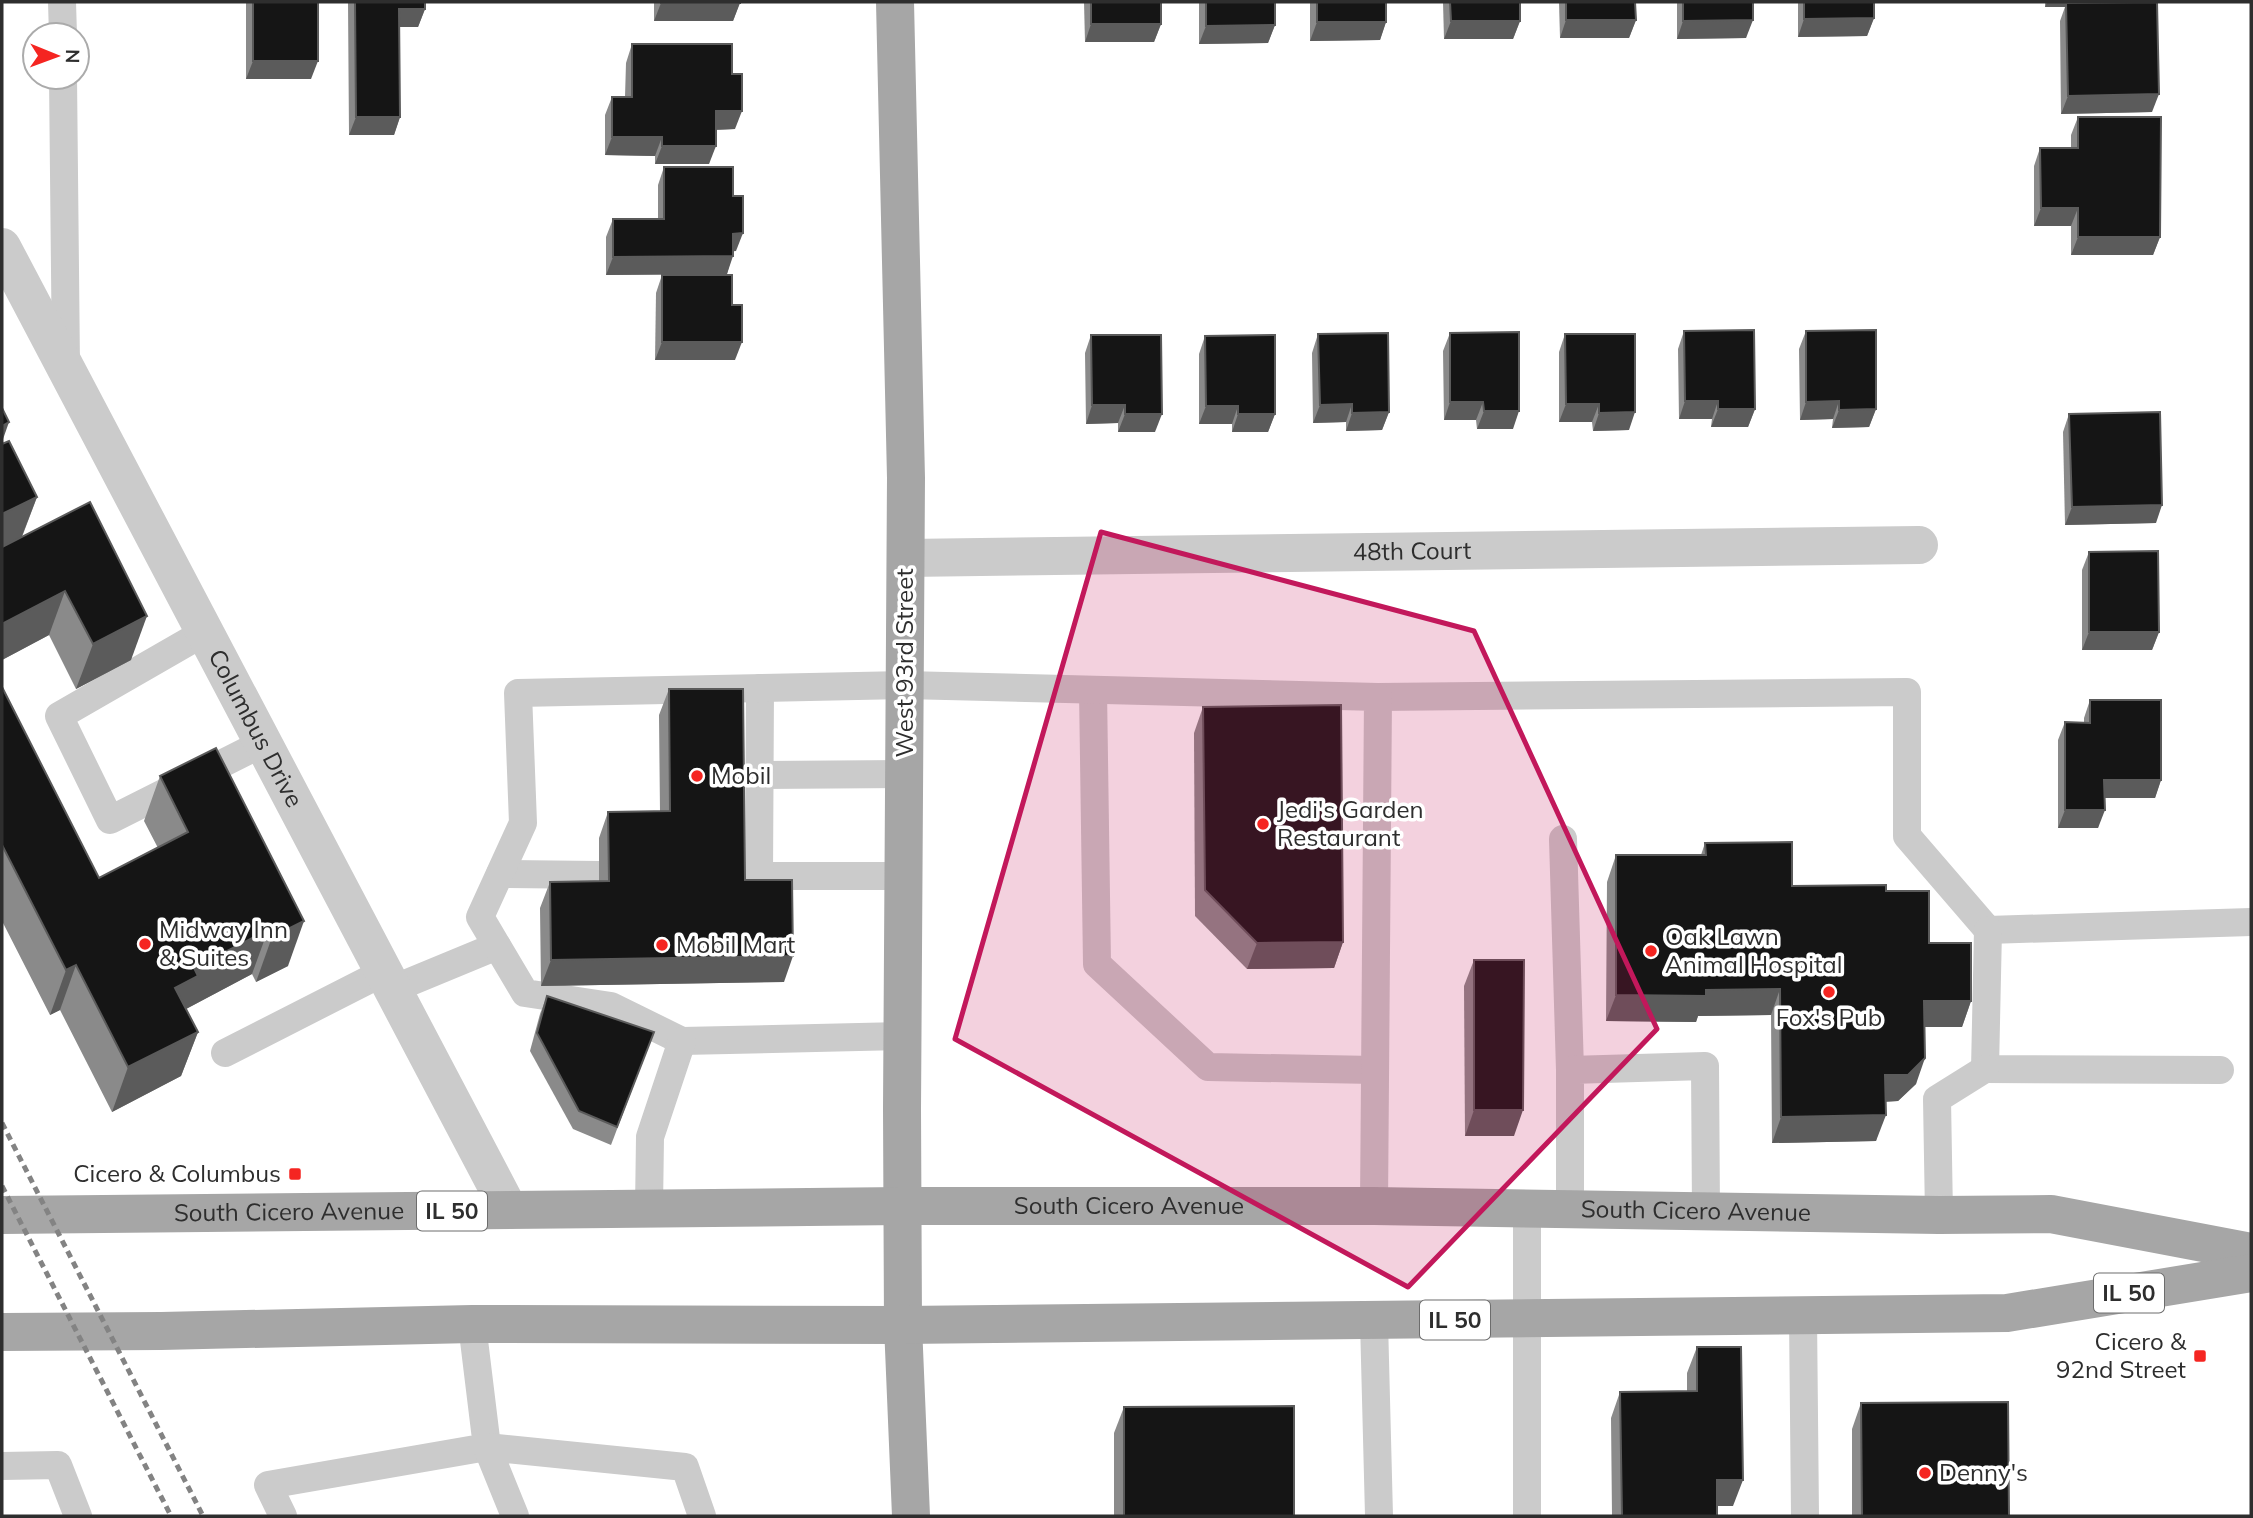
<svg xmlns="http://www.w3.org/2000/svg" width="2253" height="1518" viewBox="0 0 2253 1518" font-family="Mulish,sans-serif">
<style>
.lines{fill:none;stroke-linecap:round;stroke-linejoin:round}
.service{stroke:#cbcbcb;stroke-width:28}
.minor{stroke:#cbcbcb;stroke-width:38}
.primary{stroke:#a6a6a6;stroke-width:38}
.rail{stroke:#838383;stroke-width:5;stroke-dasharray:7 5;stroke-linecap:butt}
.wall{fill:#8a8a8a}
.shaded-wall{fill:#5b5b5b}
.building{fill:#151515;stroke:#5b5b5b;stroke-width:2}
.marked{fill:#c2185b;fill-opacity:0.2;stroke:#c2185b;stroke-width:5;stroke-linejoin:round}
.poi-dot{fill:#f52521;stroke:#fff;stroke-width:2.5}
.labels{text-anchor:middle;stroke-width:7;stroke-linejoin:round;paint-order:stroke}
.shield{fill:#fff;stroke:#6d6d6d;stroke-width:2}
.shield-label{font-size:23px;font-weight:bold;fill:#2e2e2e}
.street-label{font-size:24px;fill:#2e2e2e;stroke:#fff}
.poi-label{font-size:24px;fill:#2e2e2e;stroke:#fff;text-anchor:start}
</style>
<rect width="100%" height="100%" fill="#fff"/>
<g class="lines">
<!-- service -->
<g class="service">
<path d="M 62,2 L 63,35"/>
<path d="M 63,77 L 66,366"/>
<path d="M 205,632 L 59,716 L 110,820 L 263,743"/>
<path d="M 1093,690 L 1097,964 L 1208,1067 L 1374,1070"/>
<path d="M 1378,697 L 1907,692 L 1907,836 L 1988,930 L 2251,922"/>
<path d="M 760,775 L 905,774"/>
<path d="M 1563,839 L 1570,1070"/>
<path d="M 500,874 L 600,875"/>
<path d="M 741,876 L 903,876"/>
<path d="M 759,876 L 760,688"/>
<path d="M 1988,930 L 1985,1069 L 2220,1070"/>
<path d="M 393,989 L 497,946"/>
<path d="M 902,1036 L 682,1041 L 611,1006 L 525,993 L 480,917 L 523,823 L 518,693 L 905,685 L 1378,697 L 1374,1206"/>
<path d="M 225,1053 L 384,972"/>
<path d="M 649,1208 L 650,1137 L 682,1041"/>
<path d="M 1527,1209 L 1527,1516"/>
<path d="M 1570,1210 L 1570,1070 L 1705,1066 L 1706,1212"/>
<path d="M 1939,1215 L 1937,1099 L 1985,1069"/>
<path d="M 1803,1316 L 1805,1516"/>
<path d="M 1374,1321 L 1379,1516"/>
<path d="M 2,1466 L 58,1465 L 78,1516"/>
<path d="M 283,1516 L 268,1485 L 487,1447 L 472,1324"/>
<path d="M 515,1516 L 487,1447 L 685,1467 L 702,1516"/>
</g>
<!-- minor -->
<g class="minor">
<path id="s1" d="M 2,247 L 509,1210"/>
<path id="s2" d="M 906,558 L 1919,545"/>
</g>
<!-- primary -->
<g class="primary">
<path d="M 895,2 L 906,478 L 902,1109 L 903,1325 L 911,1516"/>
<path id="s3" d="M 2,1215 L 902,1206 L 1374,1206 L 1939,1215 L 2051,1214 L 2251,1252"/>
<path d="M 2,1332 L 161,1331 L 472,1324 L 903,1325 L 2007,1313 L 2251,1273"/>
</g>
<!-- rail -->
<g class="rail">
<path d="M 2,1123 L 203,1516"/>
<path d="M 2,1186 L 171,1516"/>
</g>
</g>
<!-- wall -->
<g class="wall">
<path d="M 246,2 L 318,2 L 311,79 L 246,79 Z"/>
<path d="M 348,2 L 425,2 L 425,9 L 418,27 L 399,27 L 400,117 L 394,135 L 349,135 Z"/>
<path d="M 654,2 L 740,2 L 733,21 L 654,21 Z"/>
<path d="M 1084,2 L 1161,2 L 1161,24 L 1154,42 L 1085,42 Z"/>
<path d="M 1199,2 L 1275,2 L 1275,25 L 1268,43 L 1199,44 Z"/>
<path d="M 1310,2 L 1386,2 L 1386,22 L 1380,40 L 1310,41 Z"/>
<path d="M 1443,2 L 1520,2 L 1520,21 L 1513,39 L 1444,39 Z"/>
<path d="M 1559,2 L 1635,2 L 1636,20 L 1629,38 L 1560,38 Z"/>
<path d="M 1677,2 L 1753,2 L 1746,38 L 1677,39 Z"/>
<path d="M 1798,2 L 1874,2 L 1874,18 L 1867,36 L 1798,37 Z"/>
<path d="M 2045,2 L 2158,2 L 2152,112 L 2061,114 L 2060,21 L 2065,7 L 2045,7 Z"/>
<path d="M 632,44 L 732,74 L 735,129 L 716,130 L 709,164 L 655,164 L 655,156 L 605,155 L 605,115 L 612,97 L 625,97 L 626,63 Z"/>
<path d="M 2078,117 L 2160,237 L 2153,255 L 2071,255 L 2071,226 L 2034,226 L 2034,166 L 2040,148 L 2071,148 L 2071,135 Z"/>
<path d="M 664,167 L 733,196 L 736,251 L 733,251 L 727,274 L 606,275 L 606,237 L 613,219 L 658,219 L 658,185 Z"/>
<path d="M 662,275 L 732,305 L 735,360 L 655,360 L 656,293 Z"/>
<path d="M 1684,331 L 1755,409 L 1748,427 L 1711,427 L 1712,419 L 1679,419 L 1678,349 Z"/>
<path d="M 1806,331 L 1876,409 L 1869,427 L 1832,428 L 1833,419 L 1800,420 L 1799,349 Z"/>
<path d="M 1450,333 L 1513,429 L 1477,429 L 1476,420 L 1444,420 L 1443,351 Z"/>
<path d="M 1318,334 L 1389,412 L 1382,430 L 1346,431 L 1346,422 L 1313,423 L 1312,353 Z"/>
<path d="M 1565,334 L 1629,430 L 1593,431 L 1592,422 L 1559,422 L 1559,352 Z"/>
<path d="M 1091,335 L 1155,432 L 1118,432 L 1118,423 L 1086,424 L 1085,353 Z"/>
<path d="M 1205,336 L 1275,414 L 1268,432 L 1232,432 L 1232,424 L 1199,424 L 1199,354 Z"/>
<path d="M 2069,414 L 2156,523 L 2065,525 L 2063,432 Z"/>
<path d="M 2,444 L 37,497 L 22,537 L 131,660 L 76,689 L 49,635 L 2,660 Z"/>
<path d="M 2089,552 L 2159,632 L 2152,650 L 2082,650 L 2082,570 Z"/>
<path d="M 2,687 L 99,878 L 158,848 L 144,821 L 160,776 L 216,748 L 288,966 L 256,982 L 252,974 L 186,1009 L 198,1032 L 181,1076 L 112,1112 L 60,1010 L 50,1015 L 2,921 Z"/>
<path d="M 669,689 L 745,880 L 784,982 L 541,986 L 540,908 L 550,882 L 599,881 L 599,838 L 608,812 L 660,811 L 659,715 Z"/>
<path d="M 2090,700 L 2161,780 L 2155,798 L 2105,798 L 2098,828 L 2058,828 L 2058,740 L 2065,722 L 2084,722 L 2084,718 Z"/>
<path d="M 1203,707 L 1343,942 L 1334,968 L 1247,969 L 1195,916 L 1194,733 Z"/>
<path d="M 1705,843 L 1792,886 L 1886,891 L 1929,943 L 1971,1001 L 1962,1027 L 1925,1027 L 1916,1084 L 1898,1101 L 1885,1102 L 1876,1141 L 1772,1143 L 1771,1015 L 1698,1016 L 1696,1022 L 1606,1021 L 1607,882 L 1616,855 L 1701,855 Z"/>
<path d="M 1474,960 L 1514,1136 L 1465,1136 L 1464,986 Z"/>
<path d="M 547,996 L 654,1032 L 611,1145 L 573,1129 L 530,1051 L 540,1014 Z"/>
<path d="M 1697,1347 L 1733,1506 L 1717,1506 L 1717,1516 L 1612,1516 L 1611,1418 L 1620,1392 L 1687,1391 L 1687,1373 Z"/>
<path d="M 1861,1403 L 2009,1516 L 1852,1516 L 1852,1429 Z"/>
<path d="M 1124,1407 L 1294,1516 L 1114,1516 L 1114,1433 Z"/>
</g>
<!-- shaded-wall -->
<g class="shaded-wall">
<path d="M 2047,2 L 2158,2 L 2066,3 L 2065,7 L 2045,7 Z"/>
<path d="M 661,3 L 740,3 L 733,21 L 654,21 Z"/>
<path d="M 399,9 L 425,9 L 418,27 L 393,27 Z"/>
<path d="M 1874,18 L 1867,36 L 1798,37 L 1804,19 Z"/>
<path d="M 1566,20 L 1636,20 L 1629,38 L 1560,38 Z"/>
<path d="M 1753,20 L 1746,38 L 1677,39 L 1683,21 Z"/>
<path d="M 1451,21 L 1520,21 L 1513,39 L 1444,39 Z"/>
<path d="M 1317,22 L 1386,22 L 1380,40 L 1310,41 Z"/>
<path d="M 1091,24 L 1161,24 L 1154,42 L 1085,42 Z"/>
<path d="M 1275,25 L 1268,43 L 1199,44 L 1206,26 Z"/>
<path d="M 253,61 L 318,61 L 311,79 L 246,79 Z"/>
<path d="M 2159,94 L 2152,112 L 2061,114 L 2068,96 Z"/>
<path d="M 716,111 L 742,111 L 735,129 L 710,130 Z"/>
<path d="M 356,117 L 400,117 L 394,135 L 349,135 Z"/>
<path d="M 612,137 L 662,137 L 655,156 L 605,155 Z"/>
<path d="M 662,146 L 716,146 L 709,164 L 655,164 Z"/>
<path d="M 2041,208 L 2078,208 L 2071,226 L 2034,226 Z"/>
<path d="M 743,233 L 736,251 L 726,252 L 733,234 Z"/>
<path d="M 2078,237 L 2160,237 L 2153,255 L 2071,255 Z"/>
<path d="M 733,256 L 727,274 L 606,275 L 613,257 Z"/>
<path d="M 662,342 L 742,342 L 735,360 L 655,360 Z"/>
<path d="M 1685,401 L 1718,401 L 1712,419 L 1679,419 Z"/>
<path d="M 1839,401 L 1833,419 L 1800,420 L 1806,402 Z"/>
<path d="M 1450,402 L 1483,402 L 1476,420 L 1444,420 Z"/>
<path d="M 1352,404 L 1346,422 L 1313,423 L 1320,405 Z"/>
<path d="M 1566,404 L 1599,404 L 1592,422 L 1559,422 Z"/>
<path d="M 1092,405 L 1125,405 L 1118,423 L 1086,424 Z"/>
<path d="M 1206,406 L 1238,406 L 1232,424 L 1199,424 Z"/>
<path d="M 1718,409 L 1755,409 L 1748,427 L 1711,427 Z"/>
<path d="M 1876,409 L 1869,427 L 1832,428 L 1839,410 Z"/>
<path d="M 1484,411 L 1519,411 L 1513,429 L 1477,429 Z"/>
<path d="M 1389,412 L 1382,430 L 1346,431 L 1352,413 Z"/>
<path d="M 1635,412 L 1629,430 L 1593,431 L 1599,413 Z"/>
<path d="M 1125,414 L 1162,414 L 1155,432 L 1118,432 Z"/>
<path d="M 1238,414 L 1275,414 L 1268,432 L 1232,432 Z"/>
<path d="M 9,422 L 2,442 L 2,426 Z"/>
<path d="M 37,497 L 20,541 L 2,550 L 2,514 Z"/>
<path d="M 2162,505 L 2156,523 L 2065,525 L 2072,507 Z"/>
<path d="M 65,591 L 49,635 L 2,660 L 2,624 Z"/>
<path d="M 147,616 L 131,660 L 76,689 L 93,644 Z"/>
<path d="M 2089,632 L 2159,632 L 2152,650 L 2082,650 Z"/>
<path d="M 2104,780 L 2161,780 L 2155,798 L 2098,798 Z"/>
<path d="M 2065,810 L 2105,810 L 2098,828 L 2058,828 Z"/>
<path d="M 304,921 L 288,966 L 256,982 L 272,937 Z"/>
<path d="M 268,930 L 252,974 L 186,1009 L 175,988 L 194,968 Z"/>
<path d="M 1343,942 L 1334,968 L 1247,969 L 1257,943 Z"/>
<path d="M 793,956 L 784,982 L 541,986 L 551,960 Z"/>
<path d="M 76,965 L 60,1010 L 50,1015 L 66,970 Z"/>
<path d="M 1780,989 L 1771,1015 L 1698,1016 L 1696,1022 L 1606,1021 L 1616,995 L 1706,990 Z"/>
<path d="M 1924,1001 L 1971,1001 L 1962,1027 L 1915,1027 Z"/>
<path d="M 198,1032 L 181,1076 L 112,1112 L 128,1067 Z"/>
<path d="M 1925,1058 L 1916,1084 L 1898,1101 L 1875,1102 L 1885,1075 Z"/>
<path d="M 1474,1110 L 1523,1110 L 1514,1136 L 1465,1136 Z"/>
<path d="M 1886,1115 L 1876,1141 L 1772,1143 L 1781,1117 Z"/>
<path d="M 1717,1480 L 1743,1480 L 1733,1506 L 1707,1506 Z"/>
</g>
<!-- building -->
<g class="building">
<rect x="253" y="2" width="65" height="59"/>
<path d="M 355,2 L 425,2 L 425,9 L 399,9 L 400,117 L 356,117 Z"/>
<rect x="661" y="2" width="79" height="1"/>
<rect x="1091" y="2" width="70" height="22"/>
<path d="M 1206,2 L 1275,2 L 1275,25 L 1206,26 Z"/>
<rect x="1317" y="2" width="69" height="20"/>
<path d="M 1450,2 L 1520,2 L 1520,21 L 1451,21 Z"/>
<path d="M 1566,2 L 1635,2 L 1636,20 L 1566,20 Z"/>
<path d="M 1683,2 L 1753,2 L 1753,20 L 1683,21 Z"/>
<path d="M 1804,2 L 1874,2 L 1874,18 L 1804,19 Z"/>
<path d="M 2157,2 L 2159,94 L 2068,96 L 2066,3 Z"/>
<path d="M 632,44 L 732,44 L 732,74 L 742,74 L 742,111 L 716,111 L 716,146 L 662,146 L 662,137 L 612,137 L 612,97 L 632,97 Z"/>
<path d="M 2078,117 L 2161,117 L 2160,237 L 2078,237 L 2078,208 L 2041,208 L 2040,148 L 2078,148 Z"/>
<path d="M 664,167 L 733,167 L 733,196 L 743,196 L 743,233 L 733,234 L 733,256 L 613,257 L 613,219 L 664,219 Z"/>
<path d="M 662,275 L 732,275 L 732,305 L 742,305 L 742,342 L 662,342 Z"/>
<path d="M 1754,330 L 1755,409 L 1718,409 L 1718,401 L 1685,401 L 1684,331 Z"/>
<path d="M 1876,330 L 1876,409 L 1839,410 L 1839,401 L 1806,402 L 1806,331 Z"/>
<path d="M 1519,332 L 1519,411 L 1484,411 L 1483,402 L 1450,402 L 1450,333 Z"/>
<path d="M 1388,333 L 1389,412 L 1352,413 L 1352,404 L 1320,405 L 1318,334 Z"/>
<path d="M 1565,334 L 1635,334 L 1635,412 L 1599,413 L 1599,404 L 1566,404 Z"/>
<path d="M 1091,335 L 1161,335 L 1162,414 L 1125,414 L 1125,405 L 1092,405 Z"/>
<path d="M 1275,335 L 1275,414 L 1238,414 L 1238,406 L 1206,406 L 1205,336 Z"/>
<path d="M 2,408 L 9,422 L 2,426 Z"/>
<path d="M 2160,412 L 2162,505 L 2072,507 L 2069,414 Z"/>
<path d="M 9,441 L 37,497 L 2,514 L 2,444 Z"/>
<path d="M 90,502 L 147,616 L 93,644 L 65,591 L 2,624 L 2,547 Z"/>
<path d="M 2158,551 L 2159,632 L 2089,632 L 2089,552 Z"/>
<path d="M 2,687 L 99,878 L 188,832 L 160,776 L 216,748 L 304,921 L 272,937 L 268,930 L 194,968 L 198,976 L 175,988 L 198,1032 L 128,1067 L 76,965 L 66,970 L 2,845 Z"/>
<path d="M 669,689 L 743,689 L 745,880 L 792,880 L 793,956 L 551,960 L 550,882 L 609,881 L 608,812 L 670,811 Z"/>
<path d="M 2090,700 L 2161,700 L 2161,780 L 2104,780 L 2105,810 L 2065,810 L 2065,722 L 2090,723 Z"/>
<path d="M 1341,705 L 1343,942 L 1257,943 L 1205,890 L 1203,707 Z"/>
<path d="M 1792,842 L 1792,886 L 1886,885 L 1886,891 L 1929,891 L 1929,943 L 1971,943 L 1971,1001 L 1924,1001 L 1925,1058 L 1908,1075 L 1885,1075 L 1886,1115 L 1781,1117 L 1780,989 L 1706,990 L 1706,996 L 1616,995 L 1616,855 L 1706,855 L 1705,843 Z"/>
<path d="M 1474,960 L 1524,960 L 1523,1110 L 1474,1110 Z"/>
<path d="M 547,996 L 654,1032 L 617,1127 L 579,1111 L 537,1033 Z"/>
<path d="M 1697,1347 L 1741,1347 L 1743,1480 L 1717,1480 L 1717,1516 L 1622,1516 L 1620,1392 L 1697,1391 Z"/>
<path d="M 2008,1402 L 2009,1516 L 1862,1516 L 1861,1403 Z"/>
<path d="M 1294,1406 L 1294,1516 L 1124,1516 L 1124,1407 Z"/>
</g>
<!-- marked area -->
<path class="marked" d="M 1101,532 L 1474,631 L 1657,1029 L 1408,1287 L 955,1039 Z"/>
<!-- markers -->
<g class="poi-dot">
<circle cx="697" cy="776" r="7"/>
<circle cx="1263" cy="824" r="7"/>
<circle cx="145" cy="944" r="7"/>
<circle cx="662" cy="945" r="7"/>
<circle cx="1651" cy="951" r="7"/>
<circle cx="1829" cy="992" r="7"/>
<rect x="288" y="1167" width="14" height="14" rx="3.5"/>
<rect x="2193" y="1349" width="14" height="14" rx="3.5"/>
<circle cx="1925" cy="1473" r="7"/>
</g>
<g class="labels">
<!-- shield labels -->
<g class="shield">
<rect x="417" y="1191.5" width="70" height="39" rx="5"/>
<rect x="2094" y="1273.5" width="70" height="39" rx="5"/>
<rect x="1420" y="1300.5" width="70" height="39" rx="5"/>
</g>
<g class="shield-label">
<text x="452" y="1219">IL 50</text>
<text x="2129" y="1301">IL 50</text>
<text x="1455" y="1328">IL 50</text>
</g>
<!-- street labels -->
<g class="street-label">
<text dy="8" stroke="none"><textPath href="#s2" startOffset="506">48th Court</textPath></text>
<text transform="translate(905 663) rotate(-90)" y="8">West 93rd Street</text>
<text dy="8" stroke="none"><textPath href="#s1" startOffset="544">Columbus Drive</textPath></text>
<text dy="8" stroke="none"><textPath href="#s3" startOffset="1127">South Cicero Avenue</textPath></text>
<text dy="8" stroke="none"><textPath href="#s3" startOffset="287">South Cicero Avenue</textPath></text>
<text dy="8" stroke="none"><textPath href="#s3" startOffset="1694">South Cicero Avenue</textPath></text>
</g>
<!-- poi labels -->
<g class="poi-label">
<text x="711" y="784">Mobil</text>
<text x="1277" y="818">Jedi's Garden<tspan x="1277" dy="28">Restaurant</tspan></text>
<text x="159" y="938">Midway Inn<tspan x="159" dy="28">&amp; Suites</tspan></text>
<text x="1665" y="945">Oak Lawn<tspan x="1665" dy="28">Animal Hospital</tspan></text>
<text x="676" y="953">Mobil Mart</text>
<text x="1829" y="1026" text-anchor="middle">Fox's Pub</text>
<text x="281" y="1182" text-anchor="end">Cicero &amp; Columbus</text>
<text x="2186" y="1350" text-anchor="end">Cicero &amp;<tspan x="2186" dy="28">92nd Street</tspan></text>
<text x="1939" y="1481">Denny's</text>
</g>
</g>
<!-- border -->
<rect width="2253" height="1518" fill="none" stroke="#2e2e2e" stroke-width="7"/>
<!-- north arrow -->
<g transform="translate(56 56) rotate(91)"><circle r="33" fill="#ffffff" stroke="#ababab" stroke-width="2"/>
<path d="M0-5L12 26L0 18L-12 26Z" fill="#f52521"/>
<text y="-10" font-size="19" font-weight="bold" text-anchor="middle" fill="#2e2e2e">N</text>
</g>
</svg>
